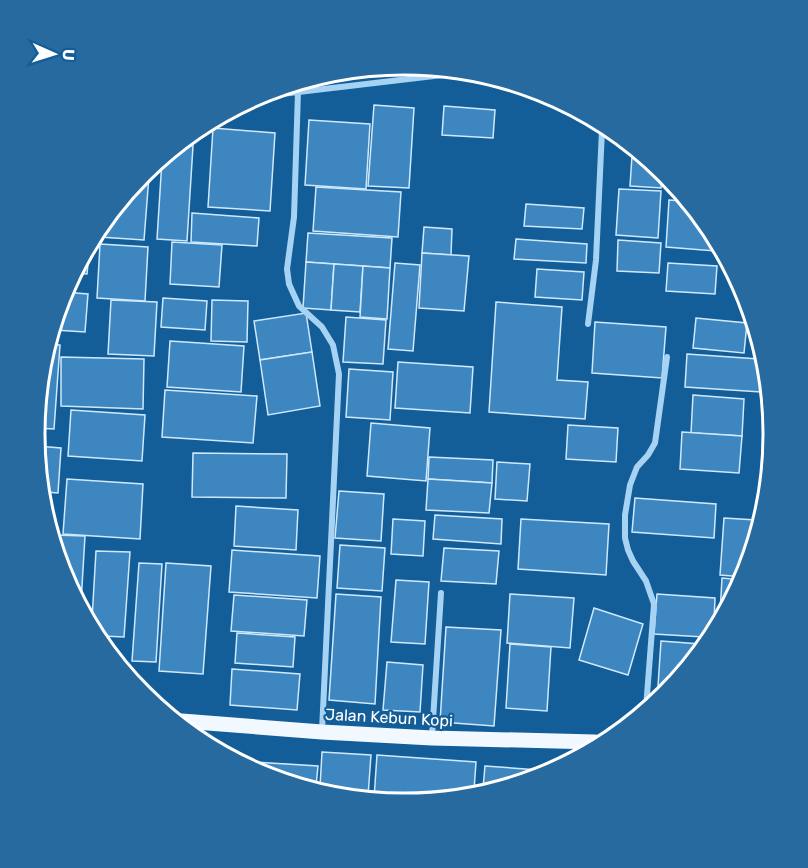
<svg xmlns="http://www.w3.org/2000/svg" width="808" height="868" viewBox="0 0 808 868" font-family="Rubik,sans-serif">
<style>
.building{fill:#3d86c0;stroke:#cee9fd;stroke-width:1.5}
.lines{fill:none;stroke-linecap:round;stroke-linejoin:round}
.minor{stroke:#a6d2f3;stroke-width:6}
.primary{stroke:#f2f8ff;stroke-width:15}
.labels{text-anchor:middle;stroke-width:4.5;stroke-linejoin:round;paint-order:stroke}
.street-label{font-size:16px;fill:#fff;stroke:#135d98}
.rim{fill:none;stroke:#fff;stroke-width:3}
</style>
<rect width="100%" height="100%" fill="#135d98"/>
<!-- building -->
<g class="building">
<path d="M 404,65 L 423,68 L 423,73 L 377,70 Z"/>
<path d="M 374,105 L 414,108 L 409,188 L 368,186 Z"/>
<path d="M 444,106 L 495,110 L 493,138 L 442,135 Z"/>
<path d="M 309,120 L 370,124 L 366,189 L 305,185 Z"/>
<path d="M 213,128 L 275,133 L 270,211 L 208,207 Z"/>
<path d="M 184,145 L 193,146 L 187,241 L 157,239 L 162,160 Z"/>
<path d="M 632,156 L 641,156 L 662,170 L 661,188 L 630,186 Z"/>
<path d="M 141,176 L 149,176 L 144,240 L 100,237 Z"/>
<path d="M 316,187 L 401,192 L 398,237 L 313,231 Z"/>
<path d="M 619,189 L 661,191 L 658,238 L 616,235 Z"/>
<path d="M 669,200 L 684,201 L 715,247 L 715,251 L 666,247 Z"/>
<path d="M 526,204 L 584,208 L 582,229 L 524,226 Z"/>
<path d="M 192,213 L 259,218 L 257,246 L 191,242 Z"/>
<path d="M 424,227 L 452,229 L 451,255 L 422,253 Z"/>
<path d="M 308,233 L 392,238 L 390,268 L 306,262 Z"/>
<path d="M 516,239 L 587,244 L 586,263 L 514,259 Z"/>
<path d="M 618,240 L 661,243 L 659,273 L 617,271 Z"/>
<path d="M 172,242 L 222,245 L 219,287 L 170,284 Z"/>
<path d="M 100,244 L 148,247 L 145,301 L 97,298 Z"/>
<path d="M 422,253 L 469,256 L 464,311 L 419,308 Z"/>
<path d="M 89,254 L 87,274 L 76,273 Z"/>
<path d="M 306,262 L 334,264 L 331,310 L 303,308 Z"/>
<path d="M 395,263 L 420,265 L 413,351 L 388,349 Z"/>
<path d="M 668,263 L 717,266 L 715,294 L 666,291 Z"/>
<path d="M 334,264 L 363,266 L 360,312 L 331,310 Z"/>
<path d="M 363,266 L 390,268 L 387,319 L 360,317 Z"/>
<path d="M 537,269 L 584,272 L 582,300 L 535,297 Z"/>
<path d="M 63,292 L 88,294 L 85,332 L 55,330 Z"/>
<path d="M 163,298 L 207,301 L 205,330 L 161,327 Z"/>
<path d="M 111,300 L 157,302 L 154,356 L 108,354 Z"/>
<path d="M 212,300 L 248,301 L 247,342 L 211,341 Z"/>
<path d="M 496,302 L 562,307 L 557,380 L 588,382 L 585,419 L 489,412 Z"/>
<path d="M 306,313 L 312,352 L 260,360 L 254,321 Z"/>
<path d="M 346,317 L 386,320 L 383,364 L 343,362 Z"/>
<path d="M 696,318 L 747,323 L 744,353 L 693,348 Z"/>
<path d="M 595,322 L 666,327 L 662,378 L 592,373 Z"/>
<path d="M 170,341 L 244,346 L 241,392 L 167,387 Z"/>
<path d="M 52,345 L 60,345 L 54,429 L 36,428 Z"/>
<path d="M 312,352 L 320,406 L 268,415 L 260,360 Z"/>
<path d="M 687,354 L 759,359 L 762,377 L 761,392 L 685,387 Z"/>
<path d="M 61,357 L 144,359 L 143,409 L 61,406 Z"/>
<path d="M 398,362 L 473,367 L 470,413 L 395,408 Z"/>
<path d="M 349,369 L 393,372 L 390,420 L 346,417 Z"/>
<path d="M 165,390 L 257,396 L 253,443 L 162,437 Z"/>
<path d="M 693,395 L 744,399 L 742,436 L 691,433 Z"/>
<path d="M 71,410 L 145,415 L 142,461 L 68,456 Z"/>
<path d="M 769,413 L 773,434 L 773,437 L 768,437 Z"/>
<path d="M 371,423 L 430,428 L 426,481 L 367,476 Z"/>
<path d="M 568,425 L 618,428 L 616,462 L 566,459 Z"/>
<path d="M 682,432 L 742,436 L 739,473 L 680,469 Z"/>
<path d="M 37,446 L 61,448 L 58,493 L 46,492 Z"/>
<path d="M 193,453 L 287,454 L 286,498 L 192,497 Z"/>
<path d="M 429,457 L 493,460 L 492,483 L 428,479 Z"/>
<path d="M 497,462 L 530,464 L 527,501 L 495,499 Z"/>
<path d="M 67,479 L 143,484 L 140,539 L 63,534 Z"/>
<path d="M 428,479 L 492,483 L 489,513 L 426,510 Z"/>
<path d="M 339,491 L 384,494 L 381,541 L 335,538 Z"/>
<path d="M 635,498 L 716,504 L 714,538 L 632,532 Z"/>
<path d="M 236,506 L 298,510 L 296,550 L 234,546 Z"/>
<path d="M 435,515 L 502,519 L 501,544 L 433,539 Z"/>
<path d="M 724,518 L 756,520 L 744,577 L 720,575 Z"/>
<path d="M 393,519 L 425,521 L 423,556 L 391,554 Z"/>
<path d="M 521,519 L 609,524 L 606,575 L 518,569 Z"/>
<path d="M 54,535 L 85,536 L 81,603 L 63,575 Z"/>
<path d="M 340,545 L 385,548 L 382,591 L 337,588 Z"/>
<path d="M 444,548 L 499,551 L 496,584 L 441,581 Z"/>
<path d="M 232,550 L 320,556 L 317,598 L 229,592 Z"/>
<path d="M 96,551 L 130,552 L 124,637 L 103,636 L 92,619 Z"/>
<path d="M 139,563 L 162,564 L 156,662 L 132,661 Z"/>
<path d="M 166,563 L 211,566 L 203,674 L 159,671 Z"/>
<path d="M 722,578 L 743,580 L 720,613 Z"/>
<path d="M 396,580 L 429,582 L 425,644 L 391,642 Z"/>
<path d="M 336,594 L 381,597 L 375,704 L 329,700 Z"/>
<path d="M 510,594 L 574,598 L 570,648 L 507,643 Z"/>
<path d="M 657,594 L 715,598 L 714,623 L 704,637 L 654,634 Z"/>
<path d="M 234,595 L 307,600 L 304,636 L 231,631 Z"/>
<path d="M 594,608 L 643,624 L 628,675 L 579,660 Z"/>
<path d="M 446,627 L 501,630 L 494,726 L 440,722 Z"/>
<path d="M 237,633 L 295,637 L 293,667 L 235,663 Z"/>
<path d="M 661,641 L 700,644 L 665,696 L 657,701 Z"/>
<path d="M 510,644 L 551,647 L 547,711 L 506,708 Z"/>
<path d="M 387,662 L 423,665 L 420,712 L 383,710 Z"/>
<path d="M 232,669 L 300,674 L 297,710 L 230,705 Z"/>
<path d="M 322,752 L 371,755 L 368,796 L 320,787 Z"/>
<path d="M 377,755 L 476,762 L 474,790 L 404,803 L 374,798 Z"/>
<path d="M 240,761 L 318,766 L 316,786 L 262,775 Z"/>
<path d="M 485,766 L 539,770 L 539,777 L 483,788 Z"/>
</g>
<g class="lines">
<!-- minor -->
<g class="minor">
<path d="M 298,92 L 294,217 L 287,269 L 289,284 L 299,306 L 322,327 L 333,345 L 339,374 L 322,731"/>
<path d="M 256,97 L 451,74"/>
<path d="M 588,324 L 596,260 L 602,130"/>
<path d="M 646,708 L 654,604 L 646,581 L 633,561 L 628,550 L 625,538 L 625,515 L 630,485 L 637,467 L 648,455 L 655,443 L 667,357"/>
<path d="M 432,736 L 441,593"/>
</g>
<!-- primary -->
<path class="primary" d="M 182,721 L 322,732 L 432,738 L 595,742"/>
</g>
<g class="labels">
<!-- street labels -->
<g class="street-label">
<text transform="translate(389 717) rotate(3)" y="6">Jalan Kebun Kopi</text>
</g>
</g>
<!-- crop -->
<path d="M0 0H808V868H0ZM45 434a359 359 0 1 1 718 0a359 359 0 1 1-718 0Z" fill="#266aa0" fill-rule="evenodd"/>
<path class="rim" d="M45 434a359 359 0 1 1 718 0a359 359 0 1 1-718 0Z"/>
<!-- north arrow -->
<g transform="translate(54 54) rotate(93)" stroke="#135d98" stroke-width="4.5" paint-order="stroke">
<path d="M0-4.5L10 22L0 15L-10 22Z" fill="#ffffff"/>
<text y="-9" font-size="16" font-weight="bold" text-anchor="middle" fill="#ffffff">U</text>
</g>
</svg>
